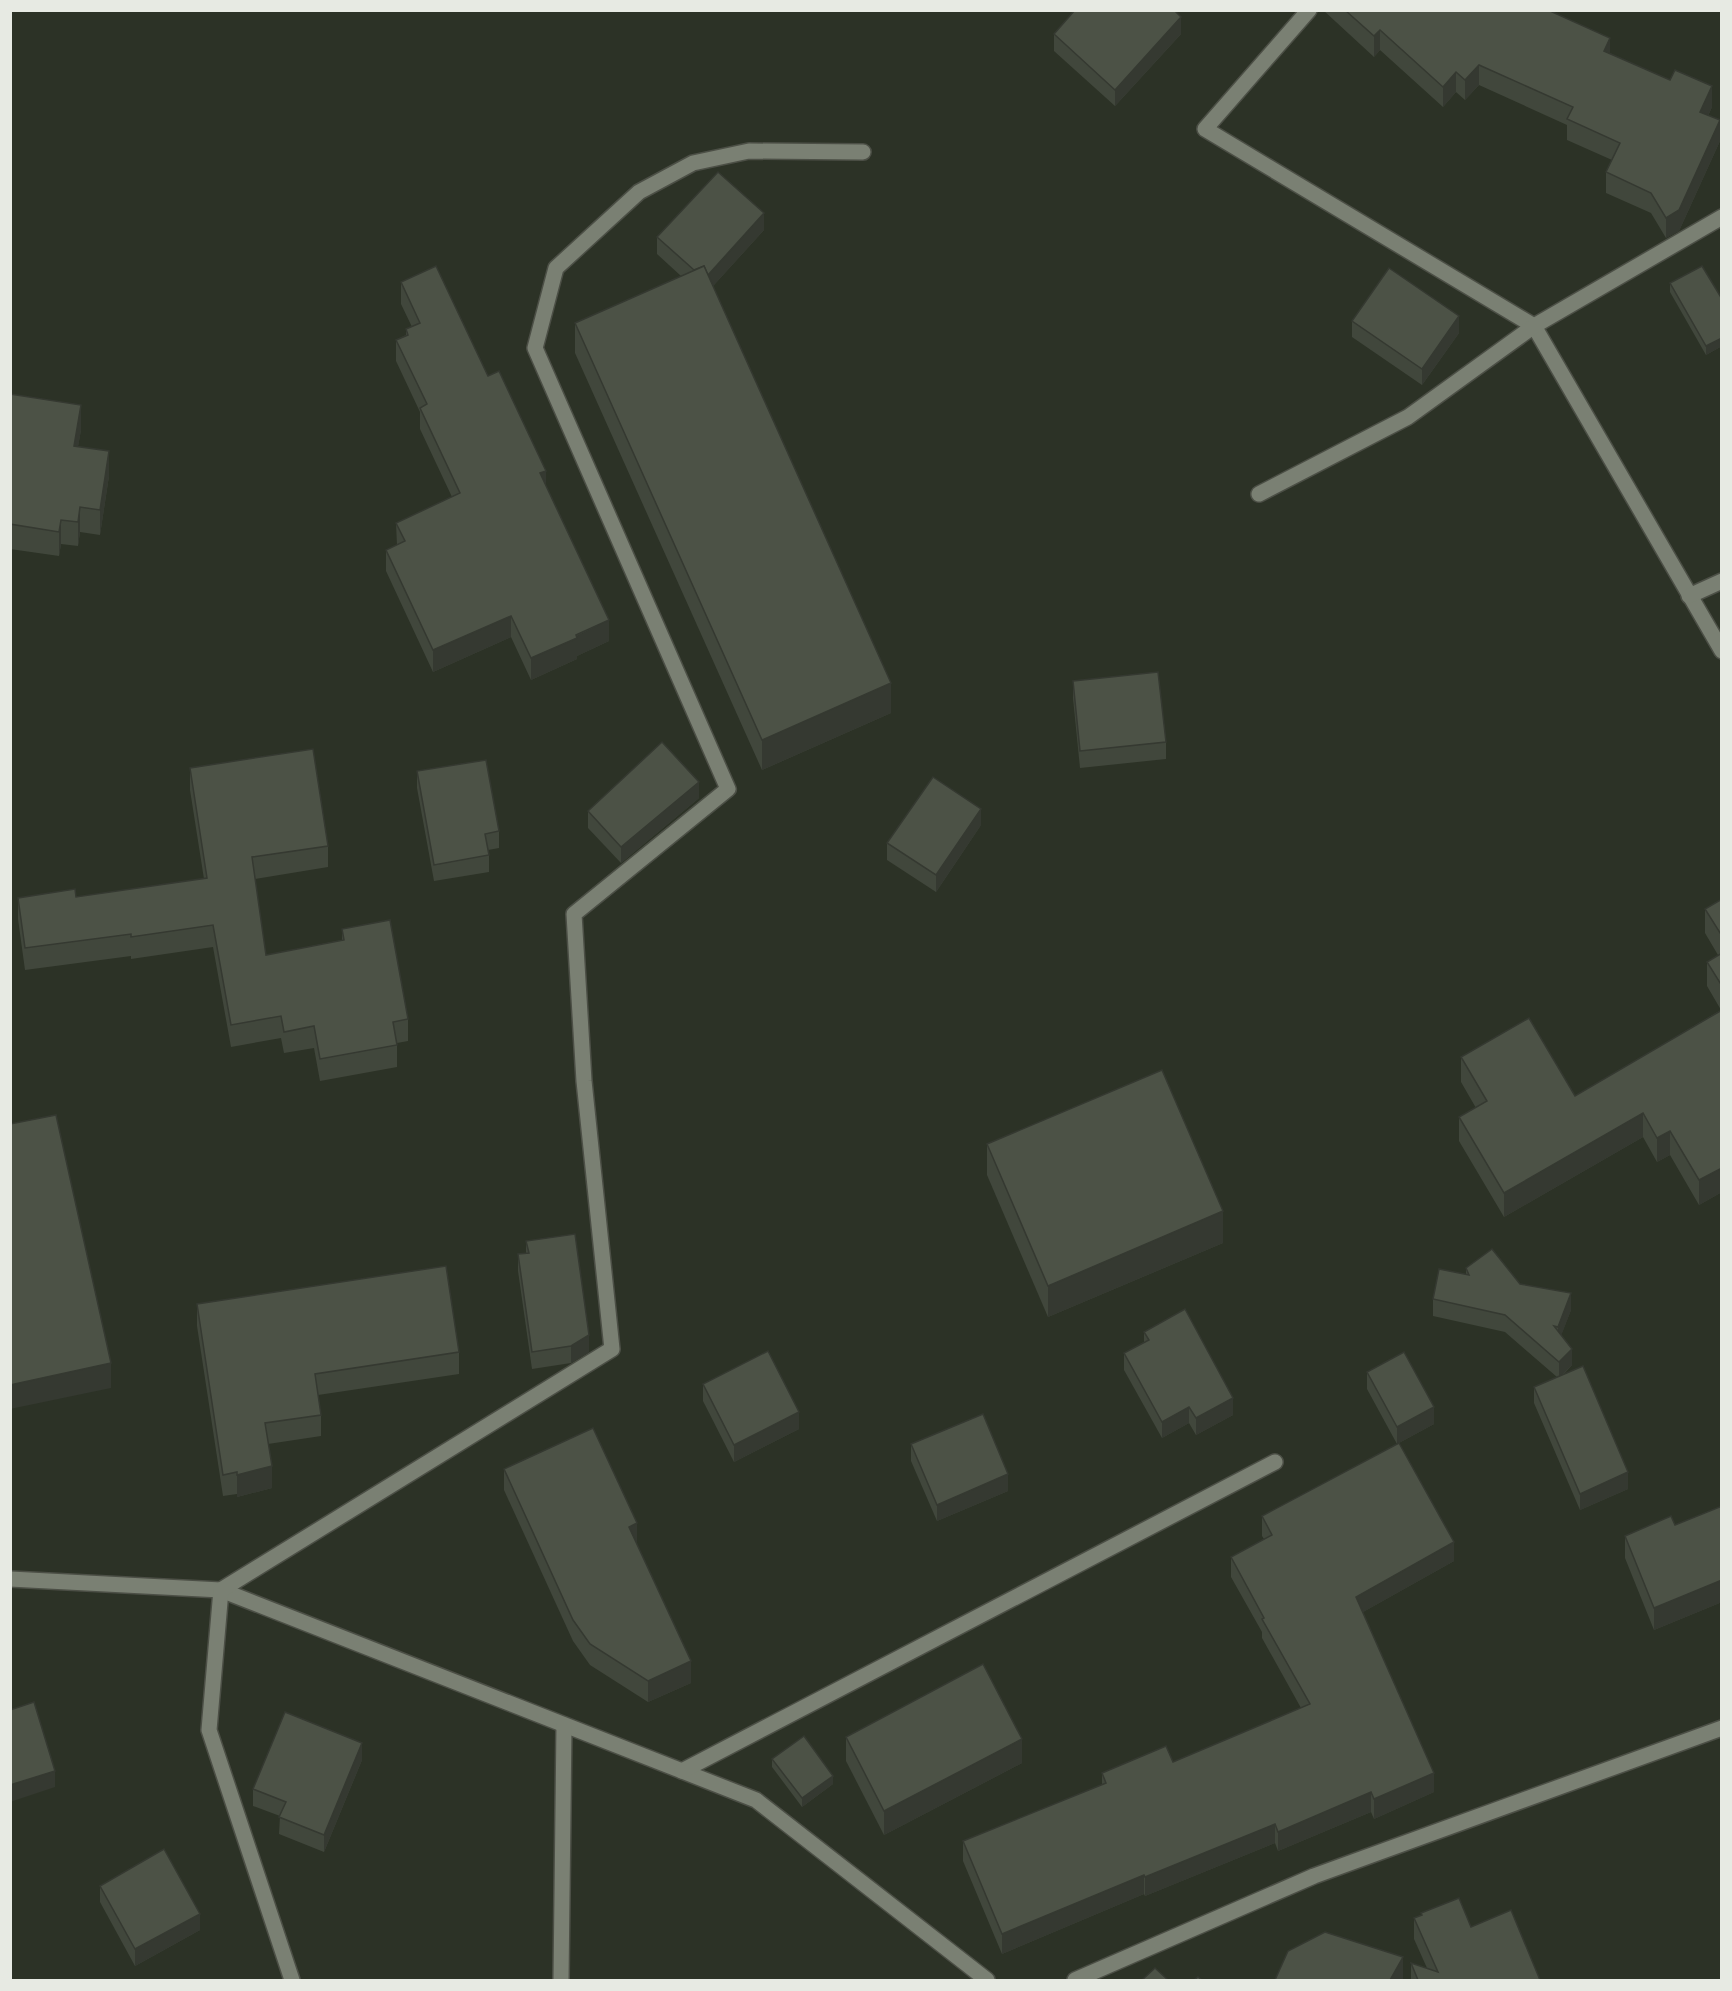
<svg xmlns="http://www.w3.org/2000/svg" width="1732" height="1991" viewBox="0 0 1732 1991" font-family="Cabin,sans-serif">
<style>
.lines{fill:none;stroke-linecap:round;stroke-linejoin:round}
.minor-casing{stroke:#4c4f46;stroke-width:18}
.minor{stroke:#7a8073;stroke-width:15}
.wall{fill:#41473c}
.shaded-wall{fill:#353931}
.building{fill:#4c5246;stroke:#353931;stroke-width:1.5}
</style>
<rect width="100%" height="100%" fill="#2c3226"/>
<g class="lines">
<!-- minor casing -->
<g class="minor-casing">
<g id="minor">
<path d="M 1309,10 L 1205,129 L 1534,326 L 1722,651"/>
<path d="M 1259,494 L 1408,417 L 1534,326 L 1722,217"/>
<path d="M 1689,596 L 1722,581"/>
<path d="M 10,1579 L 221,1590 L 756,1800 L 987,1980"/>
<path d="M 682,1771 L 1275,1462"/>
<path d="M 292,1980 L 209,1730 L 221,1590 L 612,1349 L 584,1081 L 574,914 L 728,789 L 535,348 L 556,268 L 639,192 L 693,163 L 749,151 L 863,152"/>
<path d="M 561,1980 L 564,1725"/>
<path d="M 1075,1980 L 1314,1876 L 1722,1728"/>
</g>
</g>
<!-- minor -->
<use href="#minor" class="minor"/>
</g>
<!-- wall -->
<g class="wall">
<path d="M 1323,10 L 1548,10 L 1610,53 L 1712,107 L 1708,116 L 1720,141 L 1679,231 L 1666,238 L 1651,213 L 1606,193 L 1606,172 L 1612,160 L 1567,140 L 1567,125 L 1479,85 L 1465,100 L 1456,92 L 1443,107 L 1380,50 L 1374,57 Z"/>
<path d="M 1054,34 L 1181,34 L 1115,106 L 1054,51 Z"/>
<path d="M 764,230 L 713,286 L 891,713 L 762,770 L 575,353 L 575,323 L 681,276 L 657,254 L 657,237 Z"/>
<path d="M 401,282 L 488,376 L 546,486 L 609,641 L 577,656 L 577,659 L 531,680 L 511,637 L 433,672 L 386,571 L 386,550 L 397,545 L 396,523 L 452,497 L 420,429 L 420,412 L 396,361 L 396,340 L 406,335 L 406,329 L 412,327 L 401,304 Z"/>
<path d="M 1670,283 L 1722,299 L 1722,346 L 1706,355 L 1670,292 Z"/>
<path d="M 1352,321 L 1459,333 L 1422,385 L 1352,337 Z"/>
<path d="M 10,394 L 81,430 L 78,446 L 109,476 L 100,535 L 80,532 L 78,546 L 61,544 L 59,556 L 10,549 Z"/>
<path d="M 1073,681 L 1166,742 L 1166,759 L 1080,768 L 1073,698 Z"/>
<path d="M 190,768 L 328,846 L 328,867 L 255,879 L 266,955 L 342,940 L 342,929 L 408,1019 L 408,1041 L 397,1043 L 397,1067 L 320,1081 L 314,1048 L 284,1053 L 281,1038 L 231,1047 L 213,947 L 131,959 L 131,956 L 25,970 L 18,919 L 18,898 L 76,897 L 204,879 L 190,790 Z"/>
<path d="M 417,771 L 499,831 L 499,848 L 488,850 L 489,855 L 489,872 L 434,881 L 417,788 Z"/>
<path d="M 699,798 L 621,863 L 588,828 L 588,811 Z"/>
<path d="M 981,825 L 936,892 L 887,860 L 887,843 Z"/>
<path d="M 1722,899 L 1722,1192 L 1699,1205 L 1670,1155 L 1657,1162 L 1643,1137 L 1504,1217 L 1459,1141 L 1459,1117 L 1476,1108 L 1461,1082 L 1461,1057 L 1575,1096 L 1721,1010 L 1707,986 L 1707,962 L 1718,955 L 1705,933 L 1705,909 Z"/>
<path d="M 987,1144 L 1223,1243 L 1048,1317 L 987,1175 Z"/>
<path d="M 526,1241 L 589,1352 L 571,1363 L 532,1369 L 518,1271 L 518,1254 L 526,1253 Z"/>
<path d="M 1466,1268 L 1520,1284 L 1571,1310 L 1561,1335 L 1572,1365 L 1563,1375 L 1628,1489 L 1580,1510 L 1534,1403 L 1534,1387 L 1557,1377 L 1505,1332 L 1433,1316 L 1433,1299 L 1466,1274 Z"/>
<path d="M 197,1304 L 459,1352 L 459,1374 L 318,1395 L 321,1415 L 321,1436 L 268,1444 L 272,1488 L 237,1497 L 237,1494 L 223,1496 L 197,1326 Z"/>
<path d="M 1144,1332 L 1233,1415 L 1196,1435 L 1189,1423 L 1162,1438 L 1124,1370 L 1124,1353 L 1144,1342 Z"/>
<path d="M 1367,1372 L 1434,1424 L 1397,1444 L 1367,1389 Z"/>
<path d="M 703,1384 L 799,1429 L 734,1462 L 703,1401 Z"/>
<path d="M 911,1444 L 1008,1491 L 937,1521 L 911,1461 Z"/>
<path d="M 504,1469 L 637,1545 L 691,1683 L 648,1702 L 590,1665 L 573,1641 L 504,1490 Z"/>
<path d="M 1722,1506 L 1722,1602 L 1654,1630 L 1625,1558 L 1625,1536 L 1675,1525 Z"/>
<path d="M 1262,1516 L 1454,1561 L 1363,1612 L 1434,1792 L 1374,1819 L 1371,1812 L 1278,1851 L 1275,1843 L 1145,1896 L 1144,1894 L 1002,1954 L 963,1861 L 963,1841 L 1102,1785 L 1102,1773 L 1173,1762 L 1301,1708 L 1262,1638 L 1262,1632 L 1231,1577 L 1231,1557 L 1264,1539 L 1262,1536 Z"/>
<path d="M 846,1737 L 1022,1763 L 884,1835 L 846,1761 Z"/>
<path d="M 772,1759 L 833,1784 L 802,1807 L 772,1767 Z"/>
<path d="M 362,1760 L 324,1852 L 279,1834 L 280,1816 L 253,1806 L 253,1789 Z"/>
<path d="M 100,1886 L 200,1930 L 135,1966 L 100,1902 Z"/>
<path d="M 1421,1913 L 1471,1927 L 1540,1980 L 1411,1980 L 1411,1963 L 1427,1968 L 1414,1939 L 1414,1918 L 1421,1915 Z"/>
</g>
<!-- shaded-wall -->
<g class="shaded-wall">
<path d="M 1181,17 L 1181,34 L 1115,106 L 1115,90 Z"/>
<path d="M 1380,30 L 1380,50 L 1374,57 L 1374,36 Z"/>
<path d="M 1610,38 L 1610,58 L 1604,51 Z"/>
<path d="M 1479,65 L 1479,85 L 1465,100 L 1465,80 Z"/>
<path d="M 1456,72 L 1456,92 L 1443,107 L 1443,87 Z"/>
<path d="M 1712,86 L 1712,107 L 1700,133 L 1700,112 Z"/>
<path d="M 1720,120 L 1720,141 L 1679,231 L 1666,238 L 1666,218 Z"/>
<path d="M 764,213 L 764,230 L 704,296 L 704,279 Z"/>
<path d="M 1459,316 L 1459,333 L 1422,385 L 1422,369 Z"/>
<path d="M 1722,338 L 1722,346 L 1706,355 L 1706,346 Z"/>
<path d="M 81,405 L 81,430 L 74,470 L 74,446 Z"/>
<path d="M 109,451 L 109,476 L 100,535 L 100,510 Z"/>
<path d="M 546,471 L 546,492 L 540,473 Z"/>
<path d="M 80,507 L 80,532 L 78,546 L 78,522 Z"/>
<path d="M 61,520 L 61,544 L 59,556 L 59,532 Z"/>
<path d="M 511,616 L 511,637 L 433,672 L 433,650 Z"/>
<path d="M 609,620 L 609,641 L 577,656 L 577,659 L 531,680 L 531,658 Z"/>
<path d="M 891,683 L 891,713 L 762,770 L 762,740 Z"/>
<path d="M 699,782 L 699,798 L 621,863 L 621,847 Z"/>
<path d="M 981,809 L 981,825 L 936,892 L 936,875 Z"/>
<path d="M 1643,1113 L 1643,1137 L 1504,1217 L 1504,1193 Z"/>
<path d="M 1670,1131 L 1670,1155 L 1657,1162 L 1657,1138 Z"/>
<path d="M 1722,1168 L 1722,1192 L 1699,1205 L 1699,1180 Z"/>
<path d="M 1223,1211 L 1223,1243 L 1048,1317 L 1048,1286 Z"/>
<path d="M 1571,1293 L 1571,1310 L 1558,1344 L 1558,1327 Z"/>
<path d="M 589,1335 L 589,1352 L 571,1363 L 571,1346 Z"/>
<path d="M 1572,1349 L 1572,1365 L 1559,1378 L 1559,1362 Z"/>
<path d="M 111,1363 L 111,1388 L 10,1409 L 10,1385 Z"/>
<path d="M 1233,1398 L 1233,1415 L 1196,1435 L 1196,1418 Z"/>
<path d="M 1189,1407 L 1189,1423 L 1162,1438 L 1162,1422 Z"/>
<path d="M 1434,1407 L 1434,1424 L 1397,1444 L 1397,1427 Z"/>
<path d="M 799,1412 L 799,1429 L 734,1462 L 734,1445 Z"/>
<path d="M 272,1466 L 272,1488 L 237,1497 L 237,1475 Z"/>
<path d="M 1628,1472 L 1628,1489 L 1580,1510 L 1580,1494 Z"/>
<path d="M 1008,1474 L 1008,1491 L 937,1521 L 937,1505 Z"/>
<path d="M 637,1523 L 637,1545 L 629,1527 Z"/>
<path d="M 1454,1542 L 1454,1561 L 1356,1616 L 1356,1597 Z"/>
<path d="M 1722,1580 L 1722,1602 L 1654,1630 L 1654,1608 Z"/>
<path d="M 691,1661 L 691,1683 L 648,1702 L 648,1681 Z"/>
<path d="M 1022,1739 L 1022,1763 L 884,1835 L 884,1811 Z"/>
<path d="M 362,1743 L 362,1760 L 324,1852 L 324,1835 Z"/>
<path d="M 55,1771 L 55,1787 L 10,1802 L 10,1785 Z"/>
<path d="M 1434,1773 L 1434,1792 L 1374,1819 L 1374,1799 Z"/>
<path d="M 833,1776 L 833,1784 L 802,1807 L 802,1798 Z"/>
<path d="M 1371,1792 L 1371,1812 L 1278,1851 L 1278,1832 Z"/>
<path d="M 1275,1824 L 1275,1843 L 1145,1896 L 1145,1877 Z"/>
<path d="M 1144,1875 L 1144,1894 L 1002,1954 L 1002,1934 Z"/>
<path d="M 200,1914 L 200,1930 L 135,1966 L 135,1949 Z"/>
<path d="M 1403,1957 L 1403,1980 L 1390,1980 Z"/>
</g>
<!-- building -->
<g class="building">
<path d="M 1075,10 L 1174,10 L 1181,17 L 1115,90 L 1054,34 Z"/>
<path d="M 1345,10 L 1548,10 L 1610,38 L 1604,51 L 1670,80 L 1675,70 L 1712,86 L 1700,112 L 1720,120 L 1679,210 L 1666,218 L 1651,193 L 1606,172 L 1620,143 L 1567,119 L 1573,107 L 1479,65 L 1465,80 L 1456,72 L 1443,87 L 1380,30 L 1374,36 Z"/>
<path d="M 718,172 L 764,213 L 708,275 L 704,266 L 694,270 L 657,237 Z"/>
<path d="M 436,266 L 488,376 L 499,371 L 546,471 L 540,473 L 609,620 L 576,635 L 577,638 L 531,658 L 511,616 L 433,650 L 386,550 L 405,541 L 396,523 L 460,493 L 420,408 L 427,404 L 396,340 L 408,335 L 406,329 L 420,323 L 401,282 Z"/>
<path d="M 704,266 L 891,683 L 762,740 L 575,323 Z"/>
<path d="M 1702,266 L 1722,299 L 1722,338 L 1706,346 L 1670,283 Z"/>
<path d="M 1389,268 L 1459,316 L 1422,369 L 1352,321 Z"/>
<path d="M 10,394 L 81,405 L 74,446 L 109,451 L 100,510 L 80,507 L 78,522 L 61,520 L 59,532 L 10,524 Z"/>
<path d="M 1158,672 L 1166,742 L 1080,751 L 1073,681 Z"/>
<path d="M 662,742 L 699,782 L 621,847 L 588,811 Z"/>
<path d="M 313,749 L 328,846 L 252,857 L 266,955 L 344,940 L 342,929 L 390,920 L 408,1019 L 393,1022 L 397,1045 L 320,1059 L 314,1026 L 284,1032 L 281,1016 L 231,1025 L 213,925 L 131,937 L 131,934 L 25,948 L 18,898 L 75,889 L 76,897 L 207,878 L 190,768 Z"/>
<path d="M 486,760 L 499,831 L 485,834 L 489,855 L 434,865 L 417,771 Z"/>
<path d="M 933,777 L 981,809 L 936,875 L 887,843 Z"/>
<path d="M 1722,899 L 1722,936 L 1705,909 Z"/>
<path d="M 1722,953 L 1722,986 L 1707,962 Z"/>
<path d="M 1722,1010 L 1722,1168 L 1699,1180 L 1670,1131 L 1657,1138 L 1643,1113 L 1504,1193 L 1459,1117 L 1487,1101 L 1461,1057 L 1529,1018 L 1575,1096 Z"/>
<path d="M 1162,1070 L 1223,1211 L 1048,1286 L 987,1144 Z"/>
<path d="M 56,1115 L 111,1363 L 10,1385 L 10,1124 Z"/>
<path d="M 575,1234 L 589,1335 L 571,1346 L 532,1352 L 518,1254 L 529,1253 L 526,1241 Z"/>
<path d="M 1492,1249 L 1520,1284 L 1571,1293 L 1558,1327 L 1554,1326 L 1572,1349 L 1559,1362 L 1505,1315 L 1433,1299 L 1439,1269 L 1469,1275 L 1466,1268 Z"/>
<path d="M 446,1266 L 459,1352 L 315,1374 L 321,1415 L 265,1423 L 272,1466 L 237,1475 L 237,1472 L 223,1475 L 197,1304 Z"/>
<path d="M 1185,1309 L 1233,1398 L 1196,1418 L 1189,1407 L 1162,1422 L 1124,1353 L 1149,1340 L 1144,1332 Z"/>
<path d="M 768,1351 L 799,1412 L 734,1445 L 703,1384 Z"/>
<path d="M 1404,1352 L 1434,1407 L 1397,1427 L 1367,1372 Z"/>
<path d="M 1583,1366 L 1628,1472 L 1580,1494 L 1534,1387 Z"/>
<path d="M 983,1414 L 1008,1474 L 937,1505 L 911,1444 Z"/>
<path d="M 593,1428 L 637,1523 L 629,1527 L 691,1661 L 648,1681 L 590,1644 L 573,1620 L 504,1469 Z"/>
<path d="M 1399,1443 L 1454,1542 L 1356,1597 L 1434,1773 L 1374,1799 L 1371,1792 L 1278,1832 L 1275,1824 L 1145,1877 L 1144,1875 L 1002,1934 L 963,1841 L 1106,1783 L 1102,1773 L 1166,1746 L 1173,1762 L 1310,1704 L 1262,1619 L 1264,1618 L 1231,1557 L 1272,1535 L 1262,1516 Z"/>
<path d="M 1722,1506 L 1722,1580 L 1654,1608 L 1625,1536 L 1671,1516 L 1675,1525 Z"/>
<path d="M 983,1664 L 1022,1739 L 884,1811 L 846,1737 Z"/>
<path d="M 34,1702 L 55,1771 L 10,1785 L 10,1710 Z"/>
<path d="M 285,1712 L 362,1743 L 324,1835 L 279,1817 L 286,1802 L 253,1789 Z"/>
<path d="M 804,1736 L 833,1776 L 802,1798 L 772,1759 Z"/>
<path d="M 164,1849 L 200,1914 L 135,1949 L 100,1886 Z"/>
<path d="M 1459,1898 L 1471,1927 L 1511,1910 L 1540,1980 L 1418,1980 L 1411,1963 L 1438,1972 L 1414,1918 L 1422,1915 L 1421,1913 Z"/>
<path d="M 1325,1932 L 1403,1957 L 1390,1980 L 1275,1980 L 1288,1951 Z"/>
<path d="M 1155,1968 L 1168,1980 L 1142,1980 Z"/>
<path d="M 1198,1977 L 1202,1980 L 1194,1980 Z"/>
</g>
<!-- border -->
<rect width="1732" height="1991" fill="none" stroke="#e7eae3" stroke-width="24"/>
</svg>
